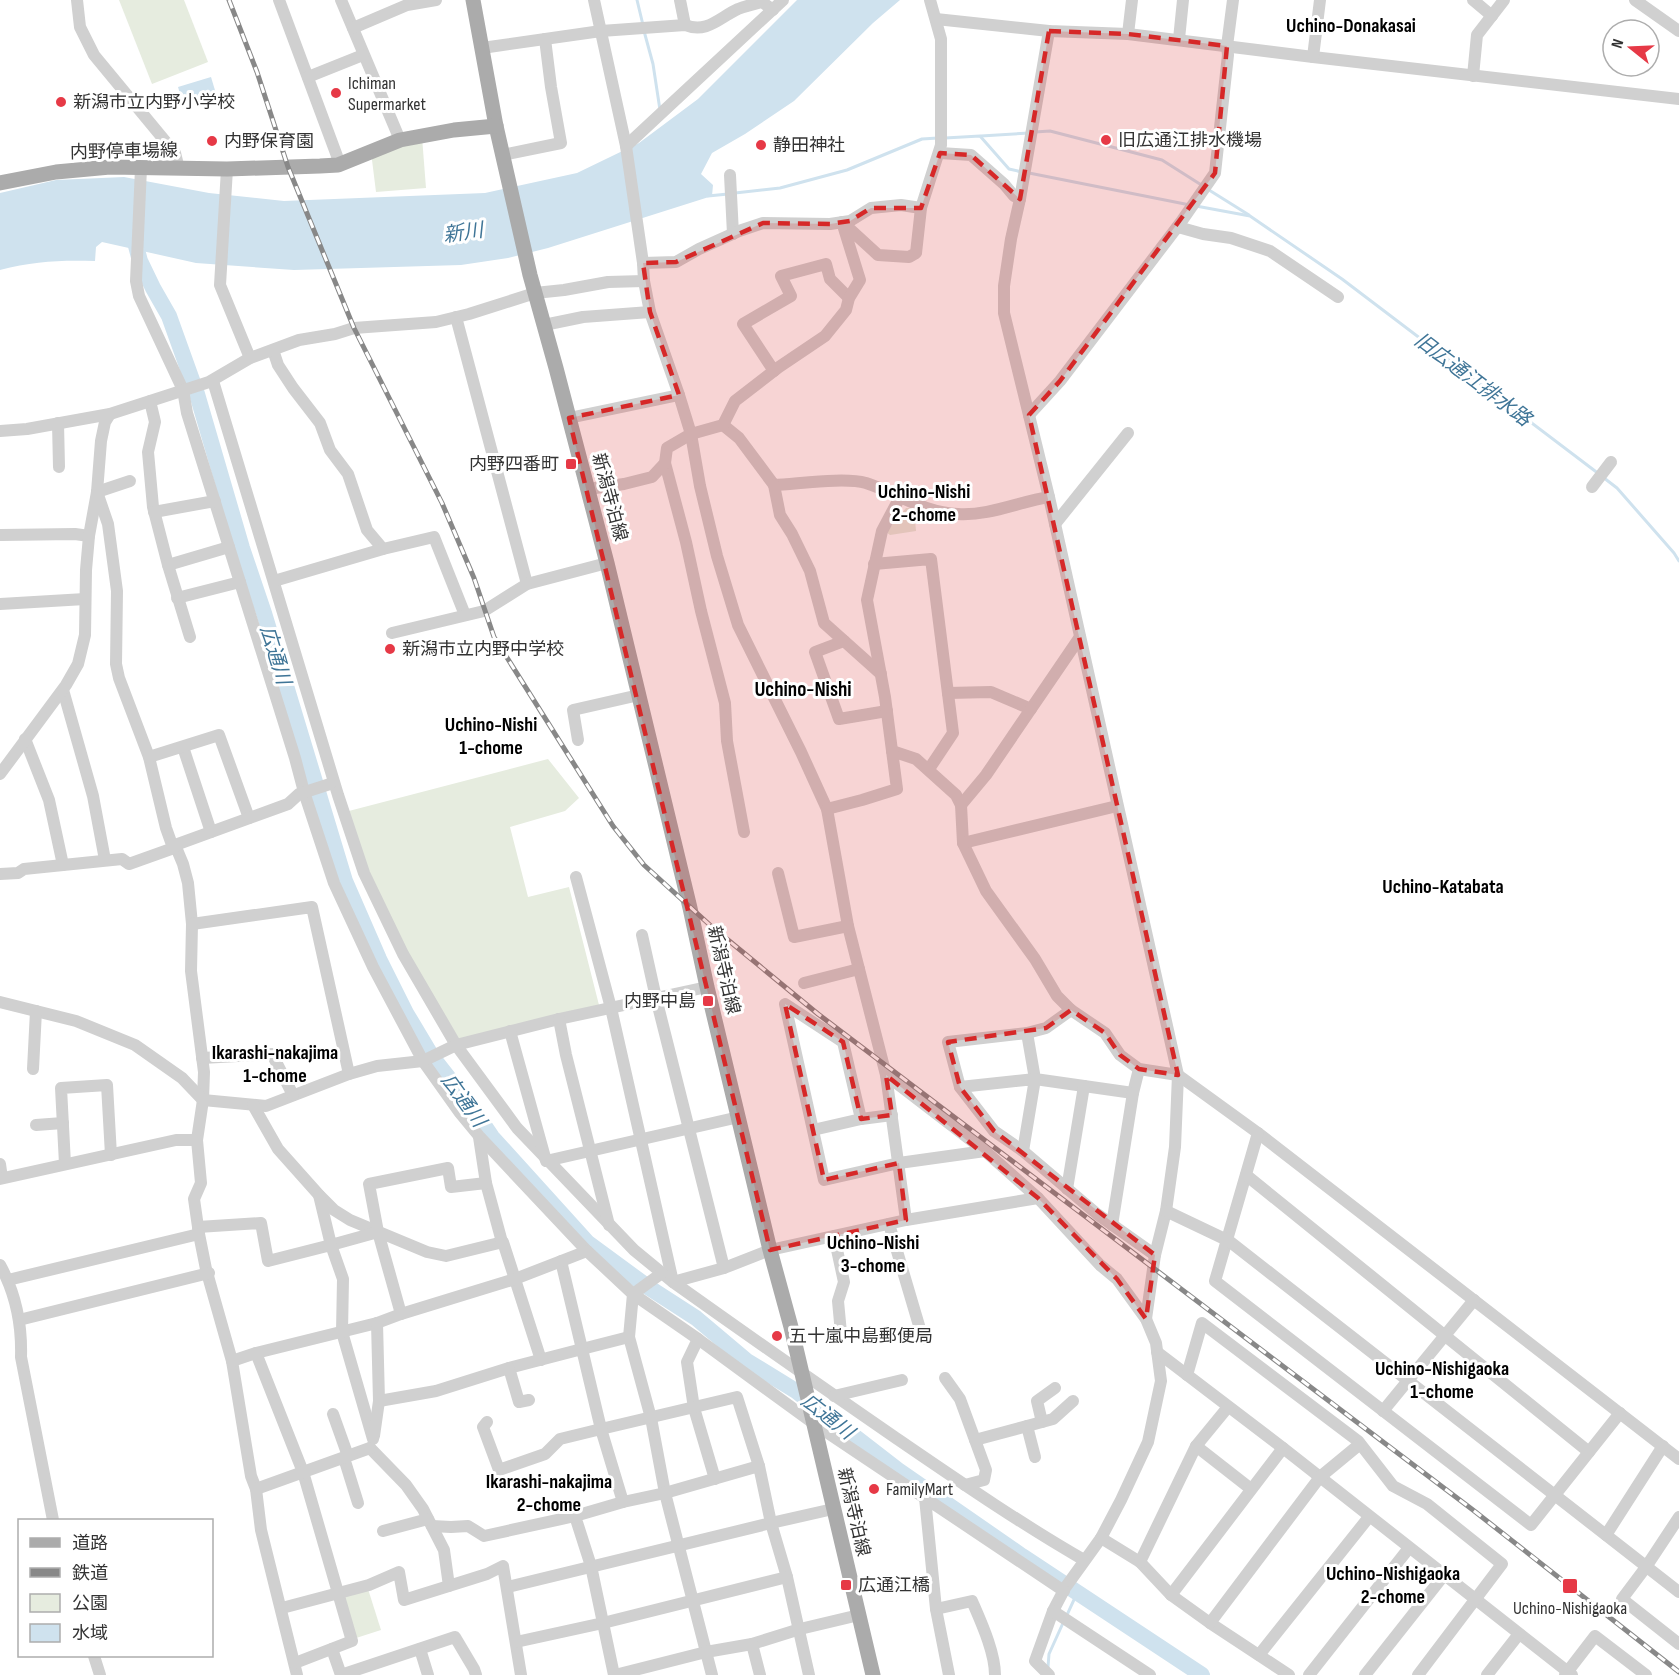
<svg xmlns="http://www.w3.org/2000/svg" width="1679" height="1675" viewBox="0 0 1679 1675" font-family="'Sofia Sans Condensed','Noto Sans JP',sans-serif">
<style>
.green{fill:#e6ecdf}
.water{fill:#cfe2ee}
.lines{fill:none;stroke-linecap:round;stroke-linejoin:round}
.stream{stroke:#cfe2ee;stroke-width:3}
.river{stroke:#cfe2ee;stroke-width:16}
.minor{stroke:#d0d0d0;stroke-width:12}
.major{stroke:#ababab;stroke-width:15}
.rail-casing{stroke:#888;stroke-width:5}
.rail{stroke:#fff;stroke-width:3;stroke-dasharray:9;stroke-linecap:butt}
.marked{fill:#d62828;fill-opacity:0.2;stroke:#d62828;stroke-width:4.5;stroke-dasharray:12 8;stroke-linejoin:round}
.poi-dot{fill:#e63946;stroke:#fff;stroke-width:2}
.labels{text-anchor:middle;stroke-width:6;stroke-linejoin:round;paint-order:stroke}
.poi-label{font-size:18px;fill:#333;stroke:#fff;text-anchor:start}
.street-label{font-size:18px;fill:#333;stroke:#fff}
.neighbourhood-label{font-size:20px;font-weight:bold;fill:#000;stroke:#fff}
.water-label{font-size:20px;font-style:italic;fill:#3f7597;stroke:#fff}
.quarter-label{font-size:21px;font-weight:bold;fill:#000;stroke:#fff}
</style>
<rect width="100%" height="100%" fill="#fff"/>
<!-- green -->
<g class="green">
<path d="M 119,0 L 184,0 L 208,62 L 152,84 Z"/>
<path d="M 422,137 L 426,188 L 376,192 L 371,152 Z"/>
<path d="M 906,508 L 914,508 L 916,531 L 890,535 L 886,532 Z"/>
<path d="M 548,759 L 579,798 L 565,811 L 510,827 L 528,897 L 569,887 L 599,1005 L 459,1039 L 380,907 L 345,812 Z"/>
<path d="M 368,1589 L 381,1630 L 353,1639 L 340,1597 Z"/>
</g>
<!-- water -->
<g class="water">
<path d="M 797,0 L 900,0 L 873,23 L 794,101 L 745,134 L 712,153 L 701,174 L 713,185 L 712,196 L 548,248 L 508,258 L 461,265 L 294,270 L 196,263 L 102,242 L 96,247 L 95,261 C 61,260 34,261 0,270 L 0,193 L 56,180 L 124,177 L 209,193 L 284,201 L 485,193 L 577,173 L 639,143 L 698,99 Z"/>
<path d="M 211,77 L 217,97 L 184,107 L 178,87 Z"/>
</g>
<g class="lines">
<!-- stream -->
<g class="stream">
<path d="M 637,0 L 643,25"/>
<path d="M 644,31 L 653,64 L 660,110"/>
<path d="M 1035,132 L 1050,131 L 1162,160 L 1203,186"/>
<path d="M 981,136 L 1029,133"/>
<path d="M 945,138 L 980,136 L 1009,169 L 1022,172"/>
<path d="M 1029,173 L 1190,205"/>
<path d="M 1209,190 L 1249,215"/>
<path d="M 735,193 L 780,188 L 847,170 L 922,139 L 938,138"/>
<path d="M 708,196 L 728,194"/>
<path d="M 1196,206 L 1250,216 L 1342,279 L 1599,474"/>
<path d="M 1604,478 L 1617,488 L 1674,553 L 1679,561"/>
<path d="M 1066,1617 L 1077,1593"/>
<path d="M 1048,1667 L 1049,1654 L 1063,1623"/>
</g>
<!-- river -->
<path class="river" d="M 136,246 L 140,261 L 153,288 L 169,316 L 197,394 L 242,548 L 264,613 L 345,881 L 379,959 L 406,1013 L 433,1058 L 473,1109 L 492,1137 L 588,1243 L 648,1287 L 696,1318 L 747,1361 L 796,1391 L 898,1470 L 1022,1556 L 1202,1675"/>
<!-- minor -->
<g class="minor">
<path d="M 77,0 L 80,27 L 94,55 L 175,153 L 179,169"/>
<path d="M 279,0 L 337,156 L 338,165"/>
<path d="M 341,0 L 400,140"/>
<path d="M 594,0 L 626,146 L 643,263 L 644,281 L 650,312 L 679,395 L 691,434 L 700,486 L 717,556 L 738,625 L 801,752 L 827,809 L 848,926 L 886,1075 L 906,1220"/>
<path d="M 680,0 L 685,25"/>
<path d="M 1473,0 L 1492,16"/>
<path d="M 1635,0 L 1679,31"/>
<path d="M 936,19 L 1049,31 L 1128,34 L 1313,57 L 1679,99"/>
<path d="M 353,28 L 407,5 L 436,0"/>
<path d="M 1049,31 L 1020,199 L 1011,239 L 1004,286 L 1004,313 L 1049,497 L 1178,1075 L 1175,1147 L 1166,1211 L 1155,1255 L 1146,1319"/>
<path d="M 1128,34 L 1132,0"/>
<path d="M 1179,39 L 1183,0"/>
<path d="M 482,48 L 601,31 L 685,25 C 707,34 720,17 738,9 C 746,6 754,4 762,2 L 773,10"/>
<path d="M 1313,57 L 1320,0"/>
<path d="M 1473,76 L 1477,35 L 1504,0"/>
<path d="M 308,77 L 363,55"/>
<path d="M 626,146 L 783,0"/>
<path d="M 940,153 L 971,155 L 1004,184 L 1014,196 L 1020,199"/>
<path d="M 502,155 L 561,143 L 551,87 L 545,39"/>
<path d="M 141,168 L 136,281 L 139,296 L 183,390 L 187,413 L 295,758 L 304,792 L 334,883 L 373,967 L 423,1061 L 460,1113 L 479,1136 L 587,1251 L 633,1294 L 629,1337 L 651,1418 L 665,1493 L 712,1675"/>
<path d="M 227,169 L 220,285 L 250,358"/>
<path d="M 730,175 L 733,234"/>
<path d="M 1178,227 L 1203,234 L 1231,238 L 1270,251 L 1338,297"/>
<path d="M 643,263 L 676,262 L 699,249 L 739,231 L 763,223 L 830,224 L 850,221 L 871,208 L 901,205 L 921,208"/>
<path d="M 456,317 L 527,584"/>
<path d="M 544,325 L 583,317 L 650,312"/>
<path d="M 273,350 L 278,365 L 293,388 L 320,423 L 330,450 L 348,474 L 367,530 L 383,549"/>
<path d="M 774,371 L 743,324 L 791,296 L 781,276 L 826,264 L 830,279 L 849,298"/>
<path d="M 213,381 L 338,795 L 364,873 L 403,954 L 456,1045 L 517,1128 L 634,1250 L 673,1282 L 724,1268 L 770,1250 L 906,1220 L 1038,1198"/>
<path d="M 150,401 L 155,422 L 148,452 L 153,507 L 168,565 L 190,637"/>
<path d="M 1029,415 L 1060,381 L 1181,222 L 1215,173 L 1228,55 L 1227,46 L 1233,0"/>
<path d="M 569,418 L 679,395"/>
<path d="M 58,423 L 59,467"/>
<path d="M 723,425 L 739,438 L 774,485 C 798,484 844,477 866,483 C 897,493 924,513 958,514 C 989,516 1018,502 1049,497"/>
<path d="M 0,431 L 27,429 L 110,414 L 209,382 L 250,358 L 299,340 L 335,334 L 354,328 L 436,322 L 469,314 L 535,293 L 564,290 L 608,282 L 644,281"/>
<path d="M 665,463 L 686,542 L 701,611 L 725,703 L 727,741 L 744,832"/>
<path d="M 774,485 L 780,515 L 792,534 L 810,571 L 824,623 L 881,674"/>
<path d="M 1592,487 L 1611,462"/>
<path d="M 588,489 L 624,484 L 652,477 L 665,463 L 667,448 L 691,434 L 723,425 L 735,401 L 779,367 L 825,336 L 846,310 L 849,298 L 860,280 L 842,222 L 878,255 L 909,257 L 916,253 L 921,208 L 941,145 L 941,39 L 930,0"/>
<path d="M 97,492 L 108,524 L 117,591 L 116,664 L 119,678 L 149,757 L 166,828 L 171,842 L 178,852 L 183,864 L 188,883 L 192,924 L 191,971 L 204,1072 L 203,1100 L 197,1140 L 201,1183 L 194,1199 L 199,1234 L 206,1269 L 232,1361 L 251,1476 L 256,1489 L 261,1530 L 297,1675"/>
<path d="M 97,492 L 130,481"/>
<path d="M 154,512 L 215,501"/>
<path d="M 1055,524 L 1128,433"/>
<path d="M 1,535 L 75,534 L 89,536"/>
<path d="M 874,564 L 931,559 L 953,733 L 929,769"/>
<path d="M 168,565 L 229,547"/>
<path d="M 274,581 L 383,549 L 434,537 L 465,615"/>
<path d="M 177,598 L 240,582"/>
<path d="M 0,604 L 85,599"/>
<path d="M 392,633 L 484,611 L 527,584 L 607,563"/>
<path d="M 844,641 L 815,652 L 839,719 L 887,711"/>
<path d="M 63,690 L 93,796 L 105,860"/>
<path d="M 948,693 L 991,692 L 1031,709"/>
<path d="M 25,739 L 49,800 L 63,865"/>
<path d="M 578,740 L 573,710 L 639,695"/>
<path d="M 183,747 L 211,832"/>
<path d="M 892,751 L 916,759 L 956,795 L 961,805 L 963,843 L 986,891 L 1035,959 L 1057,996 L 1071,1010 L 1105,1033 L 1120,1055 L 1139,1069 L 1178,1075 L 1258,1133 L 1679,1459"/>
<path d="M 149,757 L 219,735 L 249,818"/>
<path d="M 0,774 L 66,685 L 78,664 L 85,635 L 86,570 L 89,536 L 97,492 L 101,441 L 105,422 L 110,414"/>
<path d="M 961,805 L 986,775 L 1080,637"/>
<path d="M 827,809 L 862,800 L 897,789 L 885,697 L 867,600 L 882,531 L 900,497"/>
<path d="M 963,843 L 1117,806"/>
<path d="M 778,873 L 794,937 L 848,926"/>
<path d="M 0,874 L 18,873 L 24,869 L 122,859 L 129,864 L 171,849 L 178,844 L 288,804 L 299,794 L 330,784"/>
<path d="M 576,877 L 611,1008 L 673,1282 C 746,1334 819,1385 893,1436 C 956,1479 1018,1522 1084,1560"/>
<path d="M 192,924 L 312,907 L 349,1074"/>
<path d="M 642,935 L 656,998 L 724,1268"/>
<path d="M 804,983 L 859,969"/>
<path d="M 0,1002 L 76,1021 L 135,1045 L 182,1078 L 203,1100 L 266,1106 L 349,1074 L 377,1066 L 423,1061 L 456,1045 L 559,1019 L 707,987"/>
<path d="M 559,1019 L 566,1055 L 609,1225"/>
<path d="M 510,1031 L 546,1161 L 739,1117"/>
<path d="M 1027,1033 L 1046,1028 L 1071,1010"/>
<path d="M 202,1058 L 272,1054 L 293,1095"/>
<path d="M 33,1069 L 36,1011"/>
<path d="M 1139,1069 L 1133,1093 L 1035,1079 L 1027,1033 L 948,1042 L 960,1087 L 994,1131 L 1023,1151 L 1097,1214 L 1155,1255"/>
<path d="M 886,1075 L 985,1151 L 1038,1198 L 1100,1265 L 1117,1279 L 1146,1319 L 1156,1343 L 1161,1381 L 1148,1442 L 1121,1500 L 1101,1538 L 1065,1588 L 1053,1611 L 1035,1661 L 1049,1675"/>
<path d="M 960,1087 L 1035,1079 L 1023,1151"/>
<path d="M 253,1105 L 278,1149 L 319,1195 L 334,1210 L 350,1220 L 427,1252 L 446,1256 L 503,1242 L 541,1360"/>
<path d="M 861,1119 L 892,1115"/>
<path d="M 36,1125 L 63,1123"/>
<path d="M 813,1130 L 861,1119 L 843,1042 L 785,1004 L 824,1180 L 899,1163 L 985,1151"/>
<path d="M 1258,1133 L 1215,1281 L 1531,1525 L 1620,1413"/>
<path d="M 0,1164 L 2,1178"/>
<path d="M 65,1164 L 61,1088 L 107,1085 L 111,1155"/>
<path d="M 1246,1175 L 1589,1452"/>
<path d="M 0,1179 L 176,1140 L 197,1140"/>
<path d="M 486,1183 L 502,1242"/>
<path d="M 1067,1189 L 1084,1086"/>
<path d="M 319,1195 L 331,1245 L 378,1232"/>
<path d="M 1166,1211 L 1229,1241 L 1679,1592"/>
<path d="M 889,1224 L 923,1339"/>
<path d="M 1112,1225 L 1133,1093"/>
<path d="M 198,1227 L 261,1223 L 268,1261 L 331,1245 L 343,1279 L 342,1332 L 373,1439"/>
<path d="M 834,1236 L 844,1282 L 838,1301 L 841,1333"/>
<path d="M 561,1261 L 582,1349 L 629,1337"/>
<path d="M 0,1265 C 16,1294 22,1324 21,1357 L 53,1520"/>
<path d="M 662,1273 L 633,1294 L 698,1339 L 687,1362 L 694,1408 L 715,1479"/>
<path d="M 8,1280 L 199,1234"/>
<path d="M 401,1314 L 378,1232 L 369,1184 L 448,1168 L 451,1187 L 486,1183 L 479,1137"/>
<path d="M 19,1320 L 209,1273"/>
<path d="M 698,1339 L 813,1423 L 925,1498"/>
<path d="M 1157,1352 L 1283,1448 L 1572,1675"/>
<path d="M 256,1353 L 303,1472 L 352,1641 L 295,1663"/>
<path d="M 232,1361 L 256,1353 L 377,1323 L 401,1314 L 515,1279 L 587,1251"/>
<path d="M 1187,1375 L 1202,1323 L 1358,1441 L 1393,1486 L 1427,1504 L 1502,1564 L 1418,1675"/>
<path d="M 945,1378 L 960,1399 L 986,1470 L 984,1480 L 965,1485"/>
<path d="M 834,1396 L 902,1380"/>
<path d="M 529,1400 L 519,1402 L 509,1368 L 582,1349 L 601,1429 L 737,1397 L 759,1466"/>
<path d="M 379,1401 L 436,1391 L 509,1368"/>
<path d="M 1383,1411 L 1474,1300"/>
<path d="M 333,1414 L 348,1456"/>
<path d="M 487,1422 L 483,1427 L 499,1470 L 545,1454 L 560,1439 L 601,1429 L 623,1502 L 575,1516 L 591,1566 L 614,1675"/>
<path d="M 1042,1422 L 1037,1401 L 1055,1388"/>
<path d="M 1027,1426 L 1035,1457"/>
<path d="M 374,1436 L 379,1401 L 377,1323"/>
<path d="M 975,1440 L 1053,1419 L 1073,1401"/>
<path d="M 1196,1446 L 1251,1489"/>
<path d="M 370,1448 L 406,1485 L 423,1509 L 444,1550 L 449,1586"/>
<path d="M 344,1458 L 358,1503"/>
<path d="M 256,1489 L 370,1448"/>
<path d="M 623,1502 L 665,1493 L 759,1466 L 771,1523 L 787,1577 L 809,1675"/>
<path d="M 1679,1517 L 1646,1567 L 1622,1599 L 1679,1644"/>
<path d="M 432,1526 L 451,1527 L 468,1526 L 484,1536 L 575,1516"/>
<path d="M 383,1531 L 428,1519"/>
<path d="M 1606,1535 L 1663,1446"/>
<path d="M 1101,1538 L 1140,1562 L 1171,1595 L 1210,1623 L 1289,1675"/>
<path d="M 1140,1562 L 1196,1446 L 1228,1407"/>
<path d="M 508,1587 L 771,1523 L 833,1509"/>
<path d="M 1171,1595 L 1283,1448"/>
<path d="M 282,1608 L 369,1585 L 399,1572 L 404,1600 L 487,1574 L 503,1566 L 521,1675"/>
<path d="M 936,1609 L 972,1601 C 981,1622 995,1652 995,1675"/>
<path d="M 1053,1611 L 1150,1675"/>
<path d="M 1210,1623 L 1320,1477 L 1360,1444"/>
<path d="M 516,1642 L 603,1623 L 787,1577"/>
<path d="M 752,1644 L 800,1629 L 859,1615"/>
<path d="M 332,1649 L 341,1675 L 455,1637 L 474,1669 L 476,1675"/>
<path d="M 420,1649 L 428,1675"/>
<path d="M 1259,1655 L 1369,1517"/>
<path d="M 94,1656 L 100,1675"/>
<path d="M 615,1675 L 706,1652 L 752,1644 L 760,1675"/>
<path d="M 949,1675 L 936,1609 L 925,1498 L 1064,1591"/>
<path d="M 1309,1675 L 1409,1548"/>
<path d="M 1365,1675 L 1444,1575"/>
<path d="M 1487,1675 L 1519,1634"/>
<path d="M 1565,1675 L 1595,1636 L 1646,1675"/>
</g>
<!-- major -->
<g class="major">
<path d="M 473,0 L 496,126 L 530,275 L 556,368 L 607,563 L 690,908 L 707,987 L 770,1250 L 791,1327 L 873,1675"/>
<path d="M 0,183 L 56,172 L 110,167 L 227,169 L 320,166 L 338,165 L 400,140 L 454,130 L 496,126"/>
</g>
<!-- rail casing -->
<g class="rail-casing">
<path id="rail" d="M 229,0 L 257,72 L 288,167 L 354,328 L 442,503 L 474,578 L 494,637 L 613,826 L 644,865 L 711,926 L 818,1014 L 1473,1510 L 1679,1672"/>
</g>
<!-- rail -->
<use href="#rail" class="rail"/>
</g>
<!-- marked area -->
<path class="marked" d="M 1049,31 L 1128,34 L 1227,46 L 1215,173 L 1060,381 L 1029,415 L 1178,1075 L 1139,1069 L 1120,1055 L 1105,1033 L 1071,1010 L 1046,1028 L 948,1042 L 960,1087 L 994,1131 L 1155,1255 L 1146,1319 L 1117,1279 L 1038,1198 L 886,1075 L 892,1115 L 861,1119 L 843,1042 L 785,1004 L 824,1180 L 899,1163 L 906,1220 L 770,1250 L 569,418 L 679,395 L 650,312 L 643,263 L 676,262 L 763,223 L 830,224 L 850,221 L 871,208 L 921,208 L 940,153 L 971,155 L 1020,199 Z"/>
<!-- markers -->
<g class="poi-dot">
<circle cx="336" cy="93" r="6"/>
<circle cx="61" cy="102" r="6"/>
<circle cx="1106" cy="140" r="6"/>
<circle cx="212" cy="141" r="6"/>
<circle cx="761" cy="145" r="6"/>
<rect x="565" y="458" width="12" height="12" rx="3"/>
<circle cx="390" cy="649" r="6"/>
<rect x="702" y="995" width="12" height="12" rx="3"/>
<circle cx="777" cy="1336" r="6"/>
<circle cx="874" cy="1489" r="6"/>
<rect x="840" y="1579" width="12" height="12" rx="3"/>
<rect x="1562" y="1578" width="16" height="16" rx="3"/>
</g>
<g class="labels">
<!-- poi labels -->
<g class="poi-label">
<text x="348" y="89">Ichiman<tspan x="348" dy="21">Supermarket</tspan></text>
<text x="73" y="108">新潟市立内野小学校</text>
<text x="1118" y="146">旧広通江排水機場</text>
<text x="224" y="147">内野保育園</text>
<text x="773" y="151">静田神社</text>
<text x="559" y="470" text-anchor="end">内野四番町</text>
<text x="402" y="655">新潟市立内野中学校</text>
<text x="696" y="1007" text-anchor="end">内野中島</text>
<text x="789" y="1342">五十嵐中島郵便局</text>
<text x="886" y="1495">FamilyMart</text>
<text x="858" y="1591">広通江橋</text>
<text x="1570" y="1614" text-anchor="middle">Uchino-Nishigaoka</text>
</g>
<!-- street labels -->
<g class="street-label">
<text transform="translate(124 151) rotate(-1)" y="6">内野停車場線</text>
<text transform="translate(610 497) rotate(75)" y="6">新潟寺泊線</text>
<text transform="translate(724 970) rotate(77)" y="6">新潟寺泊線</text>
<text transform="translate(854 1512) rotate(77)" y="6">新潟寺泊線</text>
</g>
<!-- neighbourhood labels -->
<g class="neighbourhood-label">
<text x="1351" y="32">Uchino-Donakasai</text>
<text x="924" y="498">Uchino-Nishi<tspan x="924" dy="23">2-chome</tspan></text>
<text x="491" y="731">Uchino-Nishi<tspan x="491" dy="23">1-chome</tspan></text>
<text x="1443" y="893">Uchino-Katabata</text>
<text x="275" y="1059">Ikarashi-nakajima<tspan x="275" dy="23">1-chome</tspan></text>
<text x="873" y="1249">Uchino-Nishi<tspan x="873" dy="23">3-chome</tspan></text>
<text x="1442" y="1375">Uchino-Nishigaoka<tspan x="1442" dy="23">1-chome</tspan></text>
<text x="549" y="1488">Ikarashi-nakajima<tspan x="549" dy="23">2-chome</tspan></text>
<text x="1393" y="1580">Uchino-Nishigaoka<tspan x="1393" dy="23">2-chome</tspan></text>
</g>
<!-- water labels -->
<g class="water-label">
<text transform="translate(463 232) rotate(-8)" y="7">新川</text>
<text transform="translate(1473 379) rotate(37)" y="7">旧広通江排水路</text>
<text transform="translate(276 655) rotate(73)" y="7">広通川</text>
<text transform="translate(464 1100) rotate(54)" y="7">広通川</text>
<text transform="translate(828 1416) rotate(38)" y="7">広通川</text>
</g>
<!-- quarter labels -->
<g class="quarter-label">
<text x="803" y="696">Uchino-Nishi</text>
</g>
</g>
<!-- legend -->
<rect x="18" y="1519" width="195" height="138" fill="#ffffff" stroke="#adadad" stroke-width="1.5"/>
<rect x="30" y="1538" width="30" height="9" fill="#ababab" stroke="#adadad" stroke-width="1.5"/>
<text x="72" y="1549" font-size="18" fill="#333333">道路</text>
<rect x="30" y="1568" width="30" height="9" fill="#888888" stroke="#adadad" stroke-width="1.5"/>
<text x="72" y="1579" font-size="18" fill="#333333">鉄道</text>
<rect x="30" y="1594" width="30" height="18" fill="#e6ecdf" stroke="#adadad" stroke-width="1.5"/>
<text x="72" y="1609" font-size="18" fill="#333333">公園</text>
<rect x="30" y="1624" width="30" height="18" fill="#cfe2ee" stroke="#adadad" stroke-width="1.5"/>
<text x="72" y="1639" font-size="18" fill="#333333">水域</text>
<!-- north arrow -->
<g transform="translate(1631 48) rotate(288)"><circle r="28" fill="#ffffff" stroke="#adadad" stroke-width="1.5"/>
<path d="M0-4.5L10 22L0 15L-10 22Z" fill="#e63946"/>
<text y="-9" font-size="16" font-weight="bold" text-anchor="middle" fill="#333333">N</text>
</g>
</svg>
